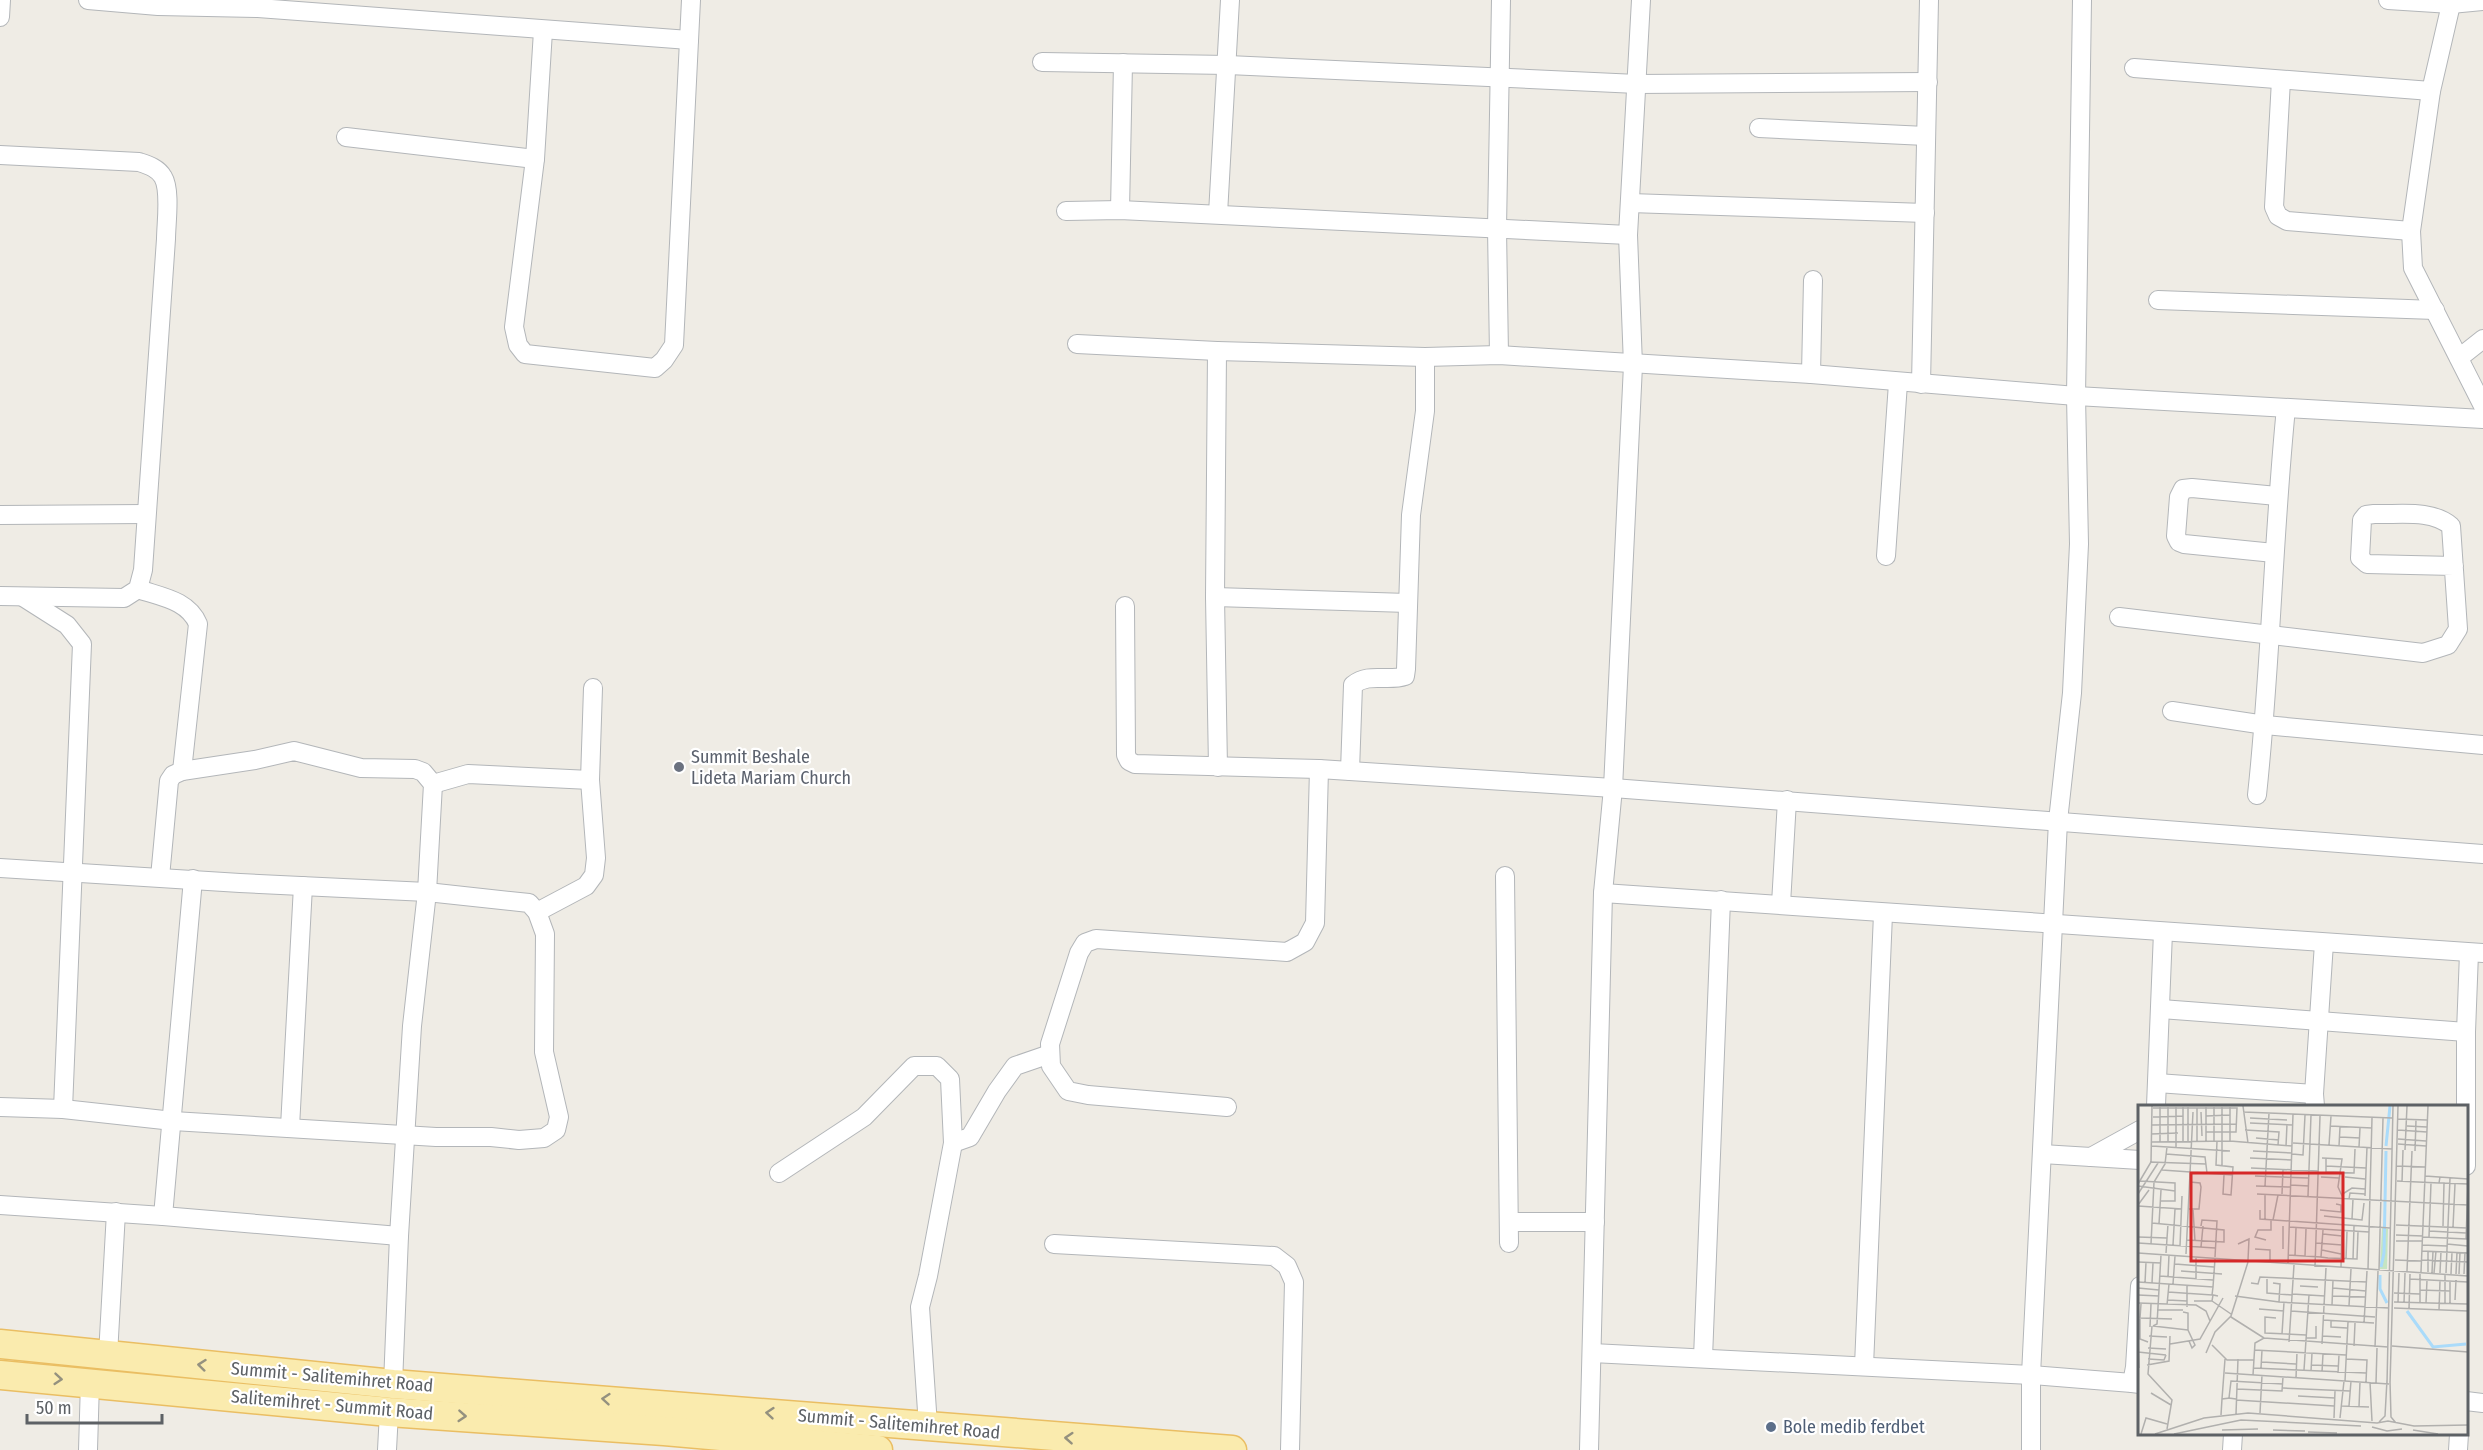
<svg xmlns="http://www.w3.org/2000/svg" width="2483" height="1450" viewBox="0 0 2483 1450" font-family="'Fira Sans Condensed',sans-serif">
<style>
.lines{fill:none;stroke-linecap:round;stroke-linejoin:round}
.street-casing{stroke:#b3b6b9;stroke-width:20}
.primary-casing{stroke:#eabe63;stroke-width:31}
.street{stroke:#fff;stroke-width:18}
.primary{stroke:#faebae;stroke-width:28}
.oneway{stroke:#94917f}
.worship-dot{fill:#6b7280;stroke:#fff;stroke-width:2}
.service-dot{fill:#5c6f8a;stroke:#fff;stroke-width:2}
.labels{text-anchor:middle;stroke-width:4.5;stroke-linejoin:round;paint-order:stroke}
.worship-label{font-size:18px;fill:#5b616d;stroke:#fff;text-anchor:start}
.street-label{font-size:18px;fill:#5d6165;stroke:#fff}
.service-label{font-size:18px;fill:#4e5e75;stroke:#fff;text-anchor:start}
.inset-river{fill:none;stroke:#aadbfa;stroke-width:3}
.inset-road{fill:none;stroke:#b1b0ae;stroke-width:1.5}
.view{fill:#d62828;fill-opacity:0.15;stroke:#d62828;stroke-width:3}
.inset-edge{fill:none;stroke:#5d6165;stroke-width:3}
</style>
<rect width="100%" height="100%" fill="#efece5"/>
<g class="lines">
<!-- street casing -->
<g class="street-casing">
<g id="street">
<path d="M 88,0 L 158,6 L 258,8 L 689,40"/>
<path d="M 2388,0 L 2451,4 L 2483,1"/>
<path d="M 2452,0 L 2431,91 L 2411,231 L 2413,268 L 2483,406"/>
<path d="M 0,17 L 1,0"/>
<path d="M 543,31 L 535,159 L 514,327 L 518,345 L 525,354 L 655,368 L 664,360 L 674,345 L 691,0"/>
<path d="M 1042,62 L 1228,65 L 1637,84 L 1928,82"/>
<path d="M 2134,68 L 2431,91"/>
<path d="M 2281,80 L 2274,207 L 2278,216 L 2287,221 L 2411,231"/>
<path d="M 1759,128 L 1926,136"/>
<path d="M 346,137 L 535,159"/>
<path d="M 0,155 L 139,162 C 148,165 158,168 163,177 C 171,190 166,224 166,239 L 143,570 L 138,589 L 124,598 L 0,596"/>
<path d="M 1630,203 L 1925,213"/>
<path d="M 1120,210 L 1123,63"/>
<path d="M 1066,211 L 1120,210 L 1628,235"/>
<path d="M 1218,214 L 1230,0"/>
<path d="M 2158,300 L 2435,310"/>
<path d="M 1077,344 L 1217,351 L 1425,357 L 1499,355 L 1811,374 L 2076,396 L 2483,419"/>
<path d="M 1217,351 L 1215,597 L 1218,767"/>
<path d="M 1499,355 L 1497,228 L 1501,0"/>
<path d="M 2459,358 L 2483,339"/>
<path d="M 1811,374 L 1813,280"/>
<path d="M 1921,384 L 1929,0"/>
<path d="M 0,515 L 146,514"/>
<path d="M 2274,553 L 2184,544 L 2179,542 L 2176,536 L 2179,497 L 2183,489 L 2192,488 L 2277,496"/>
<path d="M 1886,556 L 1898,383"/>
<path d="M 138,589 C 161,597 188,600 198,624 L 182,771"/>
<path d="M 23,597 L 67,625 L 82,644 L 63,1109"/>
<path d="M 1215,597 L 1408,603"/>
<path d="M 1125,606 L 1126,755 L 1129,761 L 1135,764 L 1319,769 L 1613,788 L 2483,854"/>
<path d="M 2119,617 L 2423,653 L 2448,645 L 2458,629 L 2451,526 C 2431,509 2399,515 2374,514 L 2366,515 L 2362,520 L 2360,558 L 2367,564 L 2454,566"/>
<path d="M 2172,711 L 2265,725 L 2483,745"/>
<path d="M 1350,771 L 1353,685 C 1369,672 1387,682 1405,676 L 1406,669 L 1411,515 L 1425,411 L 1425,357"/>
<path d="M 433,784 L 468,774 L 590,780"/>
<path d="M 2257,795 C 2271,666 2273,537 2286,408"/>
<path d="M 0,868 L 240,883 L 427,892 L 529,903 L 537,912 L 545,934 L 544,1052 L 559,1117 L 556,1130 L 544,1138 L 519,1140 L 491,1137 L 436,1137 L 173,1121 L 63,1109 L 0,1107"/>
<path d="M 1505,876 L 1509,1243"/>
<path d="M 160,877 L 169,781 L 173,775 L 182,771 L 255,760 L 294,751 L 361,768 L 415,769 L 423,772 L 433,784 L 427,892 L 412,1026 L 399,1236 L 393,1384"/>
<path d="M 1603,893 L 2483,953"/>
<path d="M 1781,904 L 1787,800"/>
<path d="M 537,912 L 586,886 L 594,875 L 596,858 L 590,780 L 593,688"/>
<path d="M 2161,1009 L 2466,1032"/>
<path d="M 2157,1083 L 2314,1094 L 2315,1106"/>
<path d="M 2314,1094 L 2324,943"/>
<path d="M 2156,1106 L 2163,932"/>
<path d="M 1227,1107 L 1088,1095 L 1068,1091 L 1051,1066 L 1050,1044 L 1079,953 L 1085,943 L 1096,939 L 1287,952 L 1305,942 L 1315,923 L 1319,769"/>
<path d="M 290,1127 L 303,886"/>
<path d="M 953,1143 L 970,1137 L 997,1091 L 1015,1066 L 1050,1054"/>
<path d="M 2042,1154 L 2140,1160"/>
<path d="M 2091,1157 L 2140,1130"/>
<path d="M 2466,1166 L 2466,1032 L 2469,953"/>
<path d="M 779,1173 L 864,1117 L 914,1066 L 937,1066 L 950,1079 L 953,1143 L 928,1276 L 920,1307 L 928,1426"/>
<path d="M 0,1205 L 163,1216 L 399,1236"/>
<path d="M 163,1216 L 193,879"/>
<path d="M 1509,1222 L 1595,1222"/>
<path d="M 1054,1244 L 1274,1256 L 1287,1266 L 1294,1282 L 1290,1450"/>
<path d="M 2140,1286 L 2135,1367 L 2132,1383 L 2140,1384"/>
<path d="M 1592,1353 L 2031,1375 L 2132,1383"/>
<path d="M 108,1355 L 116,1212"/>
<path d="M 1703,1358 L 1721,900"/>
<path d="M 1864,1366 L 1883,914"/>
<path d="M 2466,1401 L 2483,1403"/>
<path d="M 88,1450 L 90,1382"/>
<path d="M 387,1450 L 389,1412"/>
<path d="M 1589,1450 L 1603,893 L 1613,788 L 1633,365 L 1628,235 L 1641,0"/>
<path d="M 2031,1450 L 2031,1375 L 2058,821 L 2072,693 L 2079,544 L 2076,396 L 2082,0"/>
<path d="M 2232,1450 L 2233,1434"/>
<path d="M 2458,1450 L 2459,1434"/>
</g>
</g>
<!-- primary casing -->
<g class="primary-casing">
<g id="primary">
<path d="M 0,1344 L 393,1384 L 1232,1450"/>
<path d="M 0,1375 L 389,1412 L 664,1431 L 878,1450"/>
</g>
</g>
<!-- street -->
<use href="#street" class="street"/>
<!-- primary -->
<use href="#primary" class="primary"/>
</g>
<!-- one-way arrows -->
<defs><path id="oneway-chevron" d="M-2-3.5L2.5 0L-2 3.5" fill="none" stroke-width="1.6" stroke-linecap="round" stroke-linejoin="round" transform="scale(1.5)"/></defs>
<g class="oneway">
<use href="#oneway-chevron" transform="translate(202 1365) rotate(-174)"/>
<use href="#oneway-chevron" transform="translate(58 1379) rotate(5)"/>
<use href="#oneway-chevron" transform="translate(606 1399) rotate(-175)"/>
<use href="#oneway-chevron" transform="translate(770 1413) rotate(-175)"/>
<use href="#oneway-chevron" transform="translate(462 1416) rotate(4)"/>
<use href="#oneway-chevron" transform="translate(1069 1438) rotate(-176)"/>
</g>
<!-- markers -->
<circle class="worship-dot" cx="679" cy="767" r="6"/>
<circle class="service-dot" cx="1771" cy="1427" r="6"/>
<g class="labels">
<!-- worship labels -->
<g class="worship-label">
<text x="691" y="763">Summit Beshale<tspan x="691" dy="21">Lideta Mariam Church</tspan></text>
</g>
<!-- street labels -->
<g class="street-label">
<text transform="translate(332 1377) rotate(5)" y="6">Summit - Salitemihret Road</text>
<text transform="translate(332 1405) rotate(5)" y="6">Salitemihret - Summit Road</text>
<text transform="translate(899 1424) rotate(5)" y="6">Summit - Salitemihret Road</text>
</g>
<!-- service labels -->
<g class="service-label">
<text x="1783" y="1433">Bole medib ferdbet</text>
</g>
</g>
<!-- overview -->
<g transform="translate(2138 1105)">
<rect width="330" height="330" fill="#efece5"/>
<path d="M 244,123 L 250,124 L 249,164 L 242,164 Z" fill="#c5e5c3"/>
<path class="inset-river" d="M 248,41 L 252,1M 243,162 L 246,148 L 248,46M 242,170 L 242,184 L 249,198M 269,206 L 295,242 L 328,239"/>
<path class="inset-road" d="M 105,1 L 110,38M 22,2 L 22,37M 30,2 L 30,37M 38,2 L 38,43M 45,2 L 45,36M 50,2 L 50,37M 68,2 L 68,36M 76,2 L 76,36M 84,2 L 84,61M 15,3 L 99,3 L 98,27 L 68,27M 59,3 L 59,37M 63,7 L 64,31M 105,7 L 254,13M 68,11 L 92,10M 15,12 L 45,11M 112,13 L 149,15M 260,14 L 289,15M 112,18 L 155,20M 14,20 L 99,19M 192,21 L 234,23M 269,21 L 289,22M 107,25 L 141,27 L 140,40M 260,25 L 289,27M 13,29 L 40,28M 202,32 L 222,33M 118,33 L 141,35M 260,34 L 288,36M 79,36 L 78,60 L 95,62 L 93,90 L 85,89 L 86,70M 92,36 L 154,41M 14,37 L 92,36 L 92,2M 155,38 L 254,44M 260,39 L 288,41M 191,40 L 193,11M 14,41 L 92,46M 148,41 L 149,19M 201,41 L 202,22M 221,42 L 222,23M 267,45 L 269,1M 115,46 L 154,48M 277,46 L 278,15M 28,49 L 67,52 L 69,68M 154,49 L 165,50 L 167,10M 112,53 L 154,55M 184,53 L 204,54 L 200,82 L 205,93M 188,53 L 188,67 L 216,68 L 217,44M 12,57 L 68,59M 188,61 L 228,63M 259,61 L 287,62M 113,63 L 180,66M 24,65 L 95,70M 117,71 L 171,73M 287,71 L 330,74M 183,72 L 201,73M 207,72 L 227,74M 302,72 L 301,78 L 306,78 L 305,121M 2,76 L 37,78 L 37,96 L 22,96M 259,76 L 301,78M 264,77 L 265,45M 306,78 L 330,79 L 328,134M 0,79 L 13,57 L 14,1M 152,80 L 171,81M 0,81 L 37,86M 118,81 L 152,82M 127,81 L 131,8M 0,89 L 20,58M 119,89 L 330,100M 127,89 L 127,115M 144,89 L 145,65M 203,90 L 214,83 L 227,84M 170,91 L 173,10M 227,91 L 229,42M 211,94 L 212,88 L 227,89M 0,100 L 11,85M 0,101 L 44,104M 51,104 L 61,104 L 63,82 L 62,78 L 52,77M 55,105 L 57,136M 122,105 L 122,114 L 252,123M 182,105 L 203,107 L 203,100 L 198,99M 186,111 L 224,115 L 226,98M 214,114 L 215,94M 135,115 L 140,90M 14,118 L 86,125 L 86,137 L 49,135M 21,119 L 23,85M 258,120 L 329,123M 63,121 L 64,115 L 79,116 L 77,152M 145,121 L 145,144M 151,122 L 231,127M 315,122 L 317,79M 185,125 L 183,152 L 190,153 L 219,154 L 220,127M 291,126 L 328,128M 185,129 L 204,131M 258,130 L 285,131M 0,132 L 29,133M 285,132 L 329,134M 291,132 L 293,78M 128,135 L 117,132 L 120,125 L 133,125 L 133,115M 258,136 L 284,136M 0,138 L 77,143M 178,138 L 204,140M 13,139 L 16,77 L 27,59 L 29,42M 100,139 L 111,134 L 110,155M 309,139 L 330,141M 35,140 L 37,104M 284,140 L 309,141M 42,141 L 44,91M 63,142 L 65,121M 117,144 L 132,145 L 132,157M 184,145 L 203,149M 284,146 L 330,148M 0,148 L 330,171M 28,148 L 30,119M 48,149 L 55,7M 150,150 L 183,152M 157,151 L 158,123M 167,151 L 168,124M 208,154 L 209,126M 215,154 L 216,121M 257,155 L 283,156M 283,155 L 330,157M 0,157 L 23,158M 150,158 L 155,9M 37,159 L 76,162M 177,162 L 182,11M 203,162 L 204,126M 230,164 L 234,13M 241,165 L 245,13M 43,166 L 84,169M 269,166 L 274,46M 283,167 L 290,1M 290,167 L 290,146M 294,168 L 295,146M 296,168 L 298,146M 302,168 L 303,146M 308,168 L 312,73M 313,169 L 314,147M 318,169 L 319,147M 321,169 L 322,147M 326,169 L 327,147M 22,171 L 75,175M 30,172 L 31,150M 129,172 L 129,188 L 154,190M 58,174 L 58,152M 272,174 L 330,177M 0,177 L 75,182 L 77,154M 7,178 L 8,157M 14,178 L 15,158M 113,178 L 120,179 L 122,172 L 229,177M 135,178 L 142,179 L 141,197 L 251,203M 35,179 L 37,151M 162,181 L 180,182M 0,183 L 21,185M 195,183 L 228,186M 282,185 L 312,186M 30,187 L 74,190 L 75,182M 256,188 L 282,189M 154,189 L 187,191M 0,190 L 21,191M 97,191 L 141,197M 195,191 L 228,192M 30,195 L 49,196M 317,195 L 318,175M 56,196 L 74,196 L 75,190 L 80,191M 74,196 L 93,209M 256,197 L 329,199M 260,197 L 261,168M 0,198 L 58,200 L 68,206 L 72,216M 266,198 L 267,168M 282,198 L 282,169M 288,198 L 289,175M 3,199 L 2,213 L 34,214M 307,199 L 307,170M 312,199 L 312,176M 29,200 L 31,179M 194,200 L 195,175M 211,201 L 213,164M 49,202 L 49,181M 256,203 L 330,206M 121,204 L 146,206M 271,204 L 272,169M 19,205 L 45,205M 301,205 L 302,176M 153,206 L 237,212M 45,207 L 50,208 L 50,225 L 57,240 L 54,243 L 51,236M 93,212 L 126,233M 2,213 L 2,234 L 10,237M 138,213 L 127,212 L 127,228 L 168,230M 185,215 L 236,218M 193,216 L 193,222 L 209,223M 226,218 L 229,166M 14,221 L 10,269 L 34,295 L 29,324M 15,221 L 19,219 L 23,150M 15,221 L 50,225M 12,222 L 13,199M 144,229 L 146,197M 11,231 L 29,232M 184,231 L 203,232M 0,233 L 1,263M 168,233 L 178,233 L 178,221M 151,237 L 156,160M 32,239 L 62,234 L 85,193M 184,239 L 188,163M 74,240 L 89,255 L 116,255M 216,241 L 217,218M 254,241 L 330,247M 237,242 L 240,166M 10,243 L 28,244M 116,245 L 208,250M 0,247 L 28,250M 68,248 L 77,227 L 93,211 L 110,157M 10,254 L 26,255 L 28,250M 208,254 L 229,255 L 228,277M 124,257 L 158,259M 9,260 L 31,256 L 32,231M 173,260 L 200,261M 115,263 L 228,268M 123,263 L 124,245M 166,265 L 171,190M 173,266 L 174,248M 184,267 L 185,249M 87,268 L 251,279M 200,268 L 201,250M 115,270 L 117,238 L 126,233 L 250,242M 158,273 L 159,247M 207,276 L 210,217M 252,276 L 253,312 L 258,318M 232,277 L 234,316M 238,278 L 239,243M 249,279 L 255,1M 252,279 L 260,1M 145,283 L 212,286M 99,284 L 144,286 L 145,272M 13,288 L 33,300M 160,291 L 197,293M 84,294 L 87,254M 98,294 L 91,293 L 93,276 L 145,279M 98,295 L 196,301M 204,301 L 231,302M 211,301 L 213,276M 221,302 L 222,277M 122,308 L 124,270M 98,309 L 100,254M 83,310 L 84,294 L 92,293M 196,313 L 197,286M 202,313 L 206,276M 241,317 L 247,311 L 249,275M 234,322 L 249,326 L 264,324M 84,325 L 120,324M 135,325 L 167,326M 275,325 L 300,329M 170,327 L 199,328M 3,329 L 8,313 L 29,319M 17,329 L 66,313 L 110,308 L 239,318 L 250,316 L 276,321 L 330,320M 36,329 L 103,315 L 223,321"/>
<path class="view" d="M 53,68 L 205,68 L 205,156 L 53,156 Z"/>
<rect width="330" height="330" class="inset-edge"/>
</g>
<!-- scale -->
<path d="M27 1414v9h135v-9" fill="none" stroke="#5d6165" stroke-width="3"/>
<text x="36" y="1414" font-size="18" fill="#5d6165" stroke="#ffffff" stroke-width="4.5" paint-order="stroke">50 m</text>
</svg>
